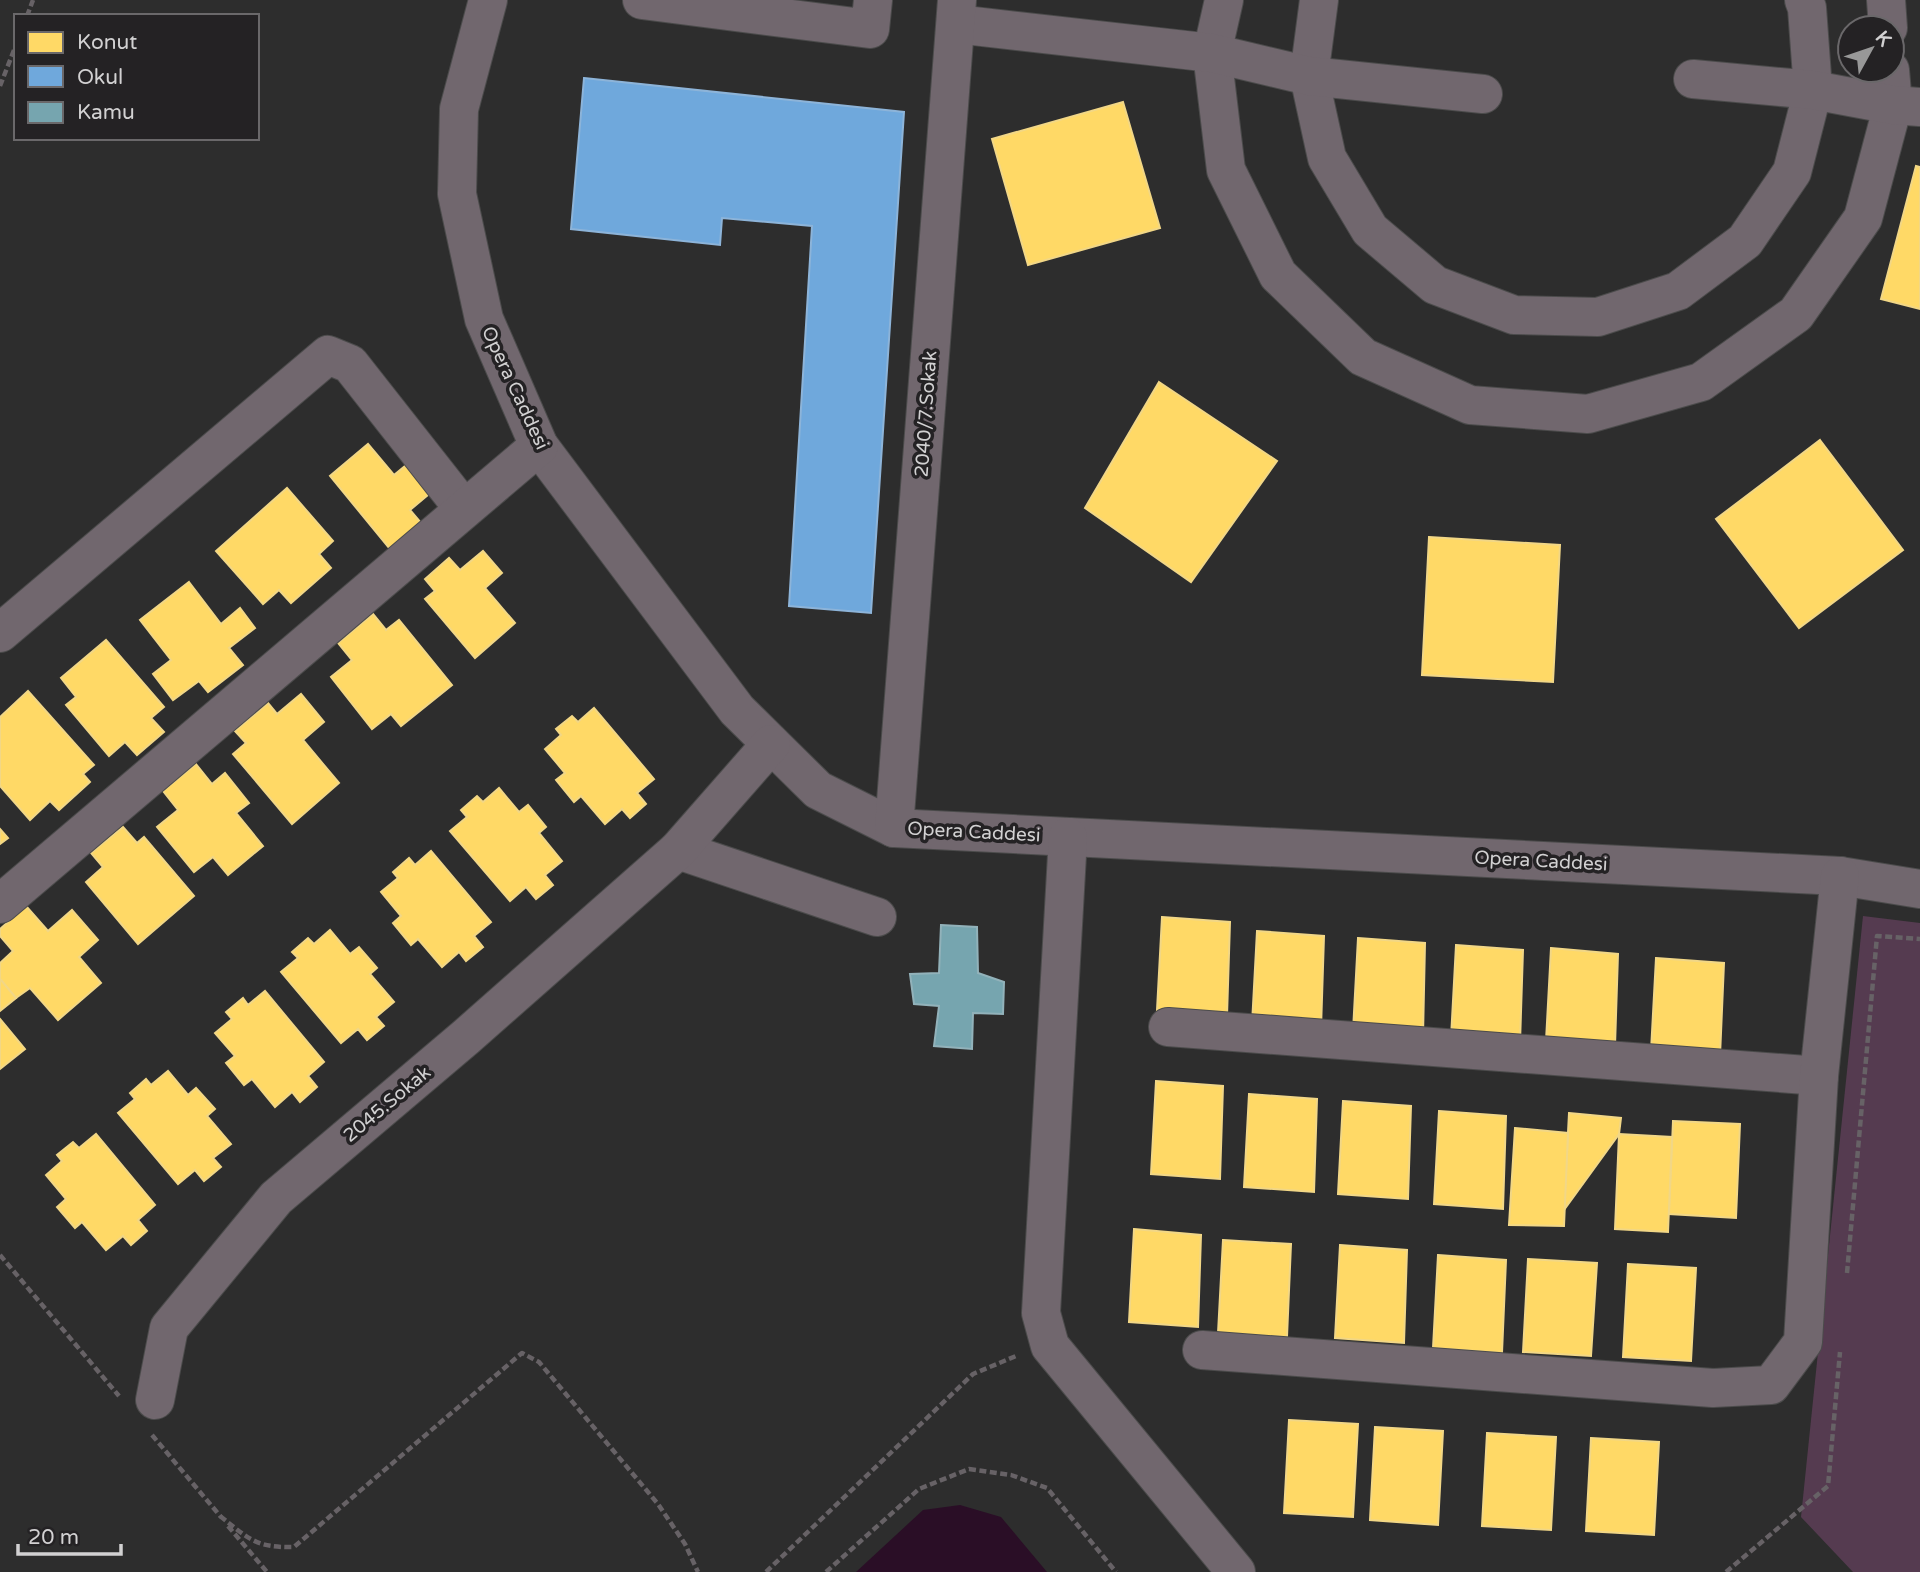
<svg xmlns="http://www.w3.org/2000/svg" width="1920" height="1572" viewBox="0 0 1920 1572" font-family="'Varela Round',sans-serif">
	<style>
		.green { fill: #553b50 }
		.water { fill: #2a0e26 }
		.homes { fill: #ffd966; stroke: #f2d786; stroke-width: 2 }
		.schools { fill: #6fa8dc; stroke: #8db4d9; stroke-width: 2 }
		.public { fill: #76a5af; stroke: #92b2ba; stroke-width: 2 }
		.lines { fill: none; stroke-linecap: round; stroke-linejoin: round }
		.minor-casing { stroke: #4b4b4b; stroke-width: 40 }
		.path { stroke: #676266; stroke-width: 4.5; stroke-dasharray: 7 3.5; stroke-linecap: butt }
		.minor { stroke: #71676e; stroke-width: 38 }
		.labels { text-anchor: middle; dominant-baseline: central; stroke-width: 7; stroke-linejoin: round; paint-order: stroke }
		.street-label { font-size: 19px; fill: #d2d1d2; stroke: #242224 }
	</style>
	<rect width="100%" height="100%" fill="#2d2d2d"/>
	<path class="green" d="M1863,916l57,7v649h-67l-52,-55z"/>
	<path class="water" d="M960,1505l41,12 46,55h-191l67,-62z"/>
	<g class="homes">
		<path d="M1123,102l37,126 -132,37 -36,-126z"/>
		<path d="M1916,166l4,1v142l-39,-10z"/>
		<path d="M1159,382l118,79 -86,121 -106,-74z"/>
		<path d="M1820,440l83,110 -104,78 -83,-109z"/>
		<path d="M368,444l26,31 16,-13 24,28 -24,20 11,13 -31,26 -60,-73z"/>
		<path d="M287,488l46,53 -14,13 12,14 -40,35 -12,-13 -16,14 -47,-53z"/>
		<path d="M1429,537l131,8 -7,137 -131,-7z"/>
		<path d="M483,551l19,22 -17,15 30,35 -40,35 -50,-59 10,-8 -10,-12 24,-21 11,12z"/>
		<path d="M189,582l32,42 19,-16 15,20 -26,20 14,17 -35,27 -9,-11 -26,19 -20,-26 18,-14 -31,-40z"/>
		<path d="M373,614l13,16 13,-10 53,65 -51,41 -10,-12 -19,15 -41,-52 21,-17 -14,-17z"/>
		<path d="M106,640l58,67 -13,11 13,14 -27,23 -12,-13 -16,14 -43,-51 10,-8 -15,-19z"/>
		<path d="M28,691l66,74 -11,9 7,8 -31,28 -9,-9 -20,19 -30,-34v-69z"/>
		<path d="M301,694l23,28 -21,18 36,43 -47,41 -59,-70 13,-11 -11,-12 33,-28 9,11z"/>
		<path d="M594,708l60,71 -17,14 9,11 -16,14 -8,-9 -17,15 -24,-28 -7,6 -18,-22 9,-7 -20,-24 16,-14 -5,-6 16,-13 6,6z"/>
		<path d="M196,764l16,20 13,-11 24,30 -13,10 27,33 -35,29 -15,-18 -19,15 -37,-45 21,-17 -15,-19z"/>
		<path d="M499,788l20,24 9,-7 18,22 -7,6 23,28 -17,14 8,10 -17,14 -10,-12 -16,14 -60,-70 17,-14 -6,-7 16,-14 6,6z"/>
		<path d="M123,827l14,16 7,-6 50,59 -56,48 -52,-62 17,-15 -12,-14z"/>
		<path d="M0,829l8,9 -8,6z"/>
		<path d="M431,851l60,71 -17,14 9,11 -17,14 -7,-9 -17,15 -24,-28 -7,6 -18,-22 8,-7 -20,-24 17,-14 -5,-6 16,-14 6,7z"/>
		<path d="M26,906l22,25 24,-21 26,30 -19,17 22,26 -43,37 -28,-32 -14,10 -16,-19v-16l13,-12 -13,-15v-7z"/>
		<path d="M1162,917l68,5 -3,94 -70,-6z"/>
		<path d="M330,930l20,24 9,-7 18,21 -7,6 24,28 -18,15 8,9 -17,14 -9,-11 -17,14 -60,-71 17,-14 -6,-6 16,-14 6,6z"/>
		<path d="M1257,931l67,5 -3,93 -69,-5z"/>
		<path d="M1358,938l67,5 -2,93 -70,-5z"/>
		<path d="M1456,945l67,5 -3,93 -69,-5z"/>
		<path d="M1551,948l67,6 -3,92 -69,-5z"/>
		<path d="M1656,958l68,5 -4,93 -69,-5z"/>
		<path d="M0,979l16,19 -16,13z"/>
		<path d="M265,991l59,71 -16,14 9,11 -17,15 -8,-10 -17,15 -23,-28 -8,6 -18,-22 9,-7 -20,-23 17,-14 -6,-7 17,-14 5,7z"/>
		<path d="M0,1019l25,30 -25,20z"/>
		<path d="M168,1071l20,24 8,-7 19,21 -8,7 24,28 -18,14 8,9 -17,14 -9,-11 -17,14 -60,-71 17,-14 -5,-6 16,-14 5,6z"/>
		<path d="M1156,1081l67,5 -3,93 -69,-5z"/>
		<path d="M1249,1094l68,5 -3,93 -70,-5z"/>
		<path d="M1343,1101l68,5 -3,93 -70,-5z"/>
		<path d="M1439,1111l67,5 -3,93 -69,-5z"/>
		<path d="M1569,1113l52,5 -2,16 -55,76z"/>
		<path d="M1673,1121l67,3 -4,94 -67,-4z"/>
		<path d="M1515,1128l53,5 -4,93 -55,-1z"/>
		<path d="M96,1134l59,71 -17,15 9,11 -16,14 -8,-9 -17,14 -24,-28 -7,6 -18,-21 9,-8 -20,-24 16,-14 -5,-6 16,-13 6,6z"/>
		<path d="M1619,1134l53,3 -4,95 -53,-3z"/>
		<path d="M1134,1229l67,6 -3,92 -69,-5z"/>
		<path d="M1223,1240l68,4 -4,93 -69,-4z"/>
		<path d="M1340,1245l67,5 -3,93 -69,-5z"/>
		<path d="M1438,1255l68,5 -4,93 -69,-5z"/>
		<path d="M1528,1259l69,4 -6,93 -68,-4z"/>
		<path d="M1628,1264l68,4 -5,93 -68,-4z"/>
		<path d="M1289,1420l69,4 -5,93 -69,-4z"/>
		<path d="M1375,1427l68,4 -5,94 -68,-5z"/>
		<path d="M1487,1433l69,4 -5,93 -69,-4z"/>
		<path d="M1591,1438l68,4 -5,93 -68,-4z"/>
	</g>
	<path class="schools" d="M584,78l320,34 -33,501 -82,-7 23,-380 -90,-8 -2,27 -149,-16z"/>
	<path class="public" d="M941,925l36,2 1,46 26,9 -1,32 -30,-1 -1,36 -38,-3 5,-40 -25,-2 -4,-30 29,-1z"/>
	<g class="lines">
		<defs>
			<g id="minor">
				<path d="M488,0l-29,109 -2,85 27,125 55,127 198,264 81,80 76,38 946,48 80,13"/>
				<path d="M642,0l228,29 3,-29"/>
				<path d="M1224,0l-12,53 14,117 52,105 85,82 107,48 118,9 113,-32 95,-68 67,-96 30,-113 -3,-35"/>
				<path d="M1319,0l-10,76 18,82 43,72 65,55 79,30 84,2 80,-26 67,-50 47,-69 21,-82 -6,-82 -3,-8"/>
				<path d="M1886,0l2,28"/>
				<path d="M956,24l256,29 97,23 174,18"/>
				<path d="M1693,79l120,11 80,15 27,2"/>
				<path d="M0,633l328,-278 22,9 114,145"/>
				<path d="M894,828l63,-828"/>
				<path d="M1068,837l-27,476 9,33 186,226"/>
				<path d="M678,850l199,67"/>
				<path d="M0,904l539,-458"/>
				<path d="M1168,1027l651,49"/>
				<path d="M1202,1350l511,38 58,-3 32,-43 16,-266 21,-200"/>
				<path d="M155,1400l14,-72 107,-130 190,-161 212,-187 93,-106"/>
			</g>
		</defs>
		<use href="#minor" class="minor-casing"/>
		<g class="path">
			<path d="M27,16l6,-16"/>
			<path d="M0,86l16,-41"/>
			<path d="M0,1255l119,141"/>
			<path d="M1847,1273l30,-337 43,3"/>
			<path d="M152,1435l69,82"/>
			<path d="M220,1516c29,23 36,32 74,31l228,-194 17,9 119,142 27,40 13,28"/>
			<path d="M228,1526l39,46"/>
			<path d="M766,1572l207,-198 43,-18"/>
			<path d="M826,1572l93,-83 50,-20 42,6 36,13 69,84"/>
			<path d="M1726,1572l102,-86 12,-134"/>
		</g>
		<use href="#minor" class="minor"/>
	</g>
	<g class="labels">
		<g class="street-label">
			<text transform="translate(515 388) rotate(65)">Opera Caddesi</text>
			<text transform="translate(926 414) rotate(-86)">2040/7.Sokak</text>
			<text transform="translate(974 832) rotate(3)">Opera Caddesi</text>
			<text transform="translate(1541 861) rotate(3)">Opera Caddesi</text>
			<text transform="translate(387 1104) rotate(-40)">2045.Sokak</text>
		</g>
	</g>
	<rect x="14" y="14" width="245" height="126" fill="#242224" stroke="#6a686a" stroke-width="2"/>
	<rect x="28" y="32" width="35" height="21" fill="#ffd966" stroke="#6a686a" stroke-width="2"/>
	<text x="77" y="49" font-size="21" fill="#d2d1d2">Konut</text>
	<rect x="28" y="66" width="35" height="21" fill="#6fa8dc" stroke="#6a686a" stroke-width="2"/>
	<text x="77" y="84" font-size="21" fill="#d2d1d2">Okul</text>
	<rect x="28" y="102" width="35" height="21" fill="#76a5af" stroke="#6a686a" stroke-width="2"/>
	<text x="77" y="119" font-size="21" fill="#d2d1d2">Kamu</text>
	<g transform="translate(1871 49) rotate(50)"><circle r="33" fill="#242224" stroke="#6a686a" stroke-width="2"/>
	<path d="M0-5L12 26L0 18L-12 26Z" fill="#989898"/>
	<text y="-10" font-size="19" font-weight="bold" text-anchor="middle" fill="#d2d1d2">K</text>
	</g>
	<path d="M18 1544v10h103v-10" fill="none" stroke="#d2d1d2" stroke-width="3.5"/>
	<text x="28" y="1544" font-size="21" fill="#d2d1d2" stroke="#242224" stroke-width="5" paint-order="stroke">20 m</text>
</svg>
